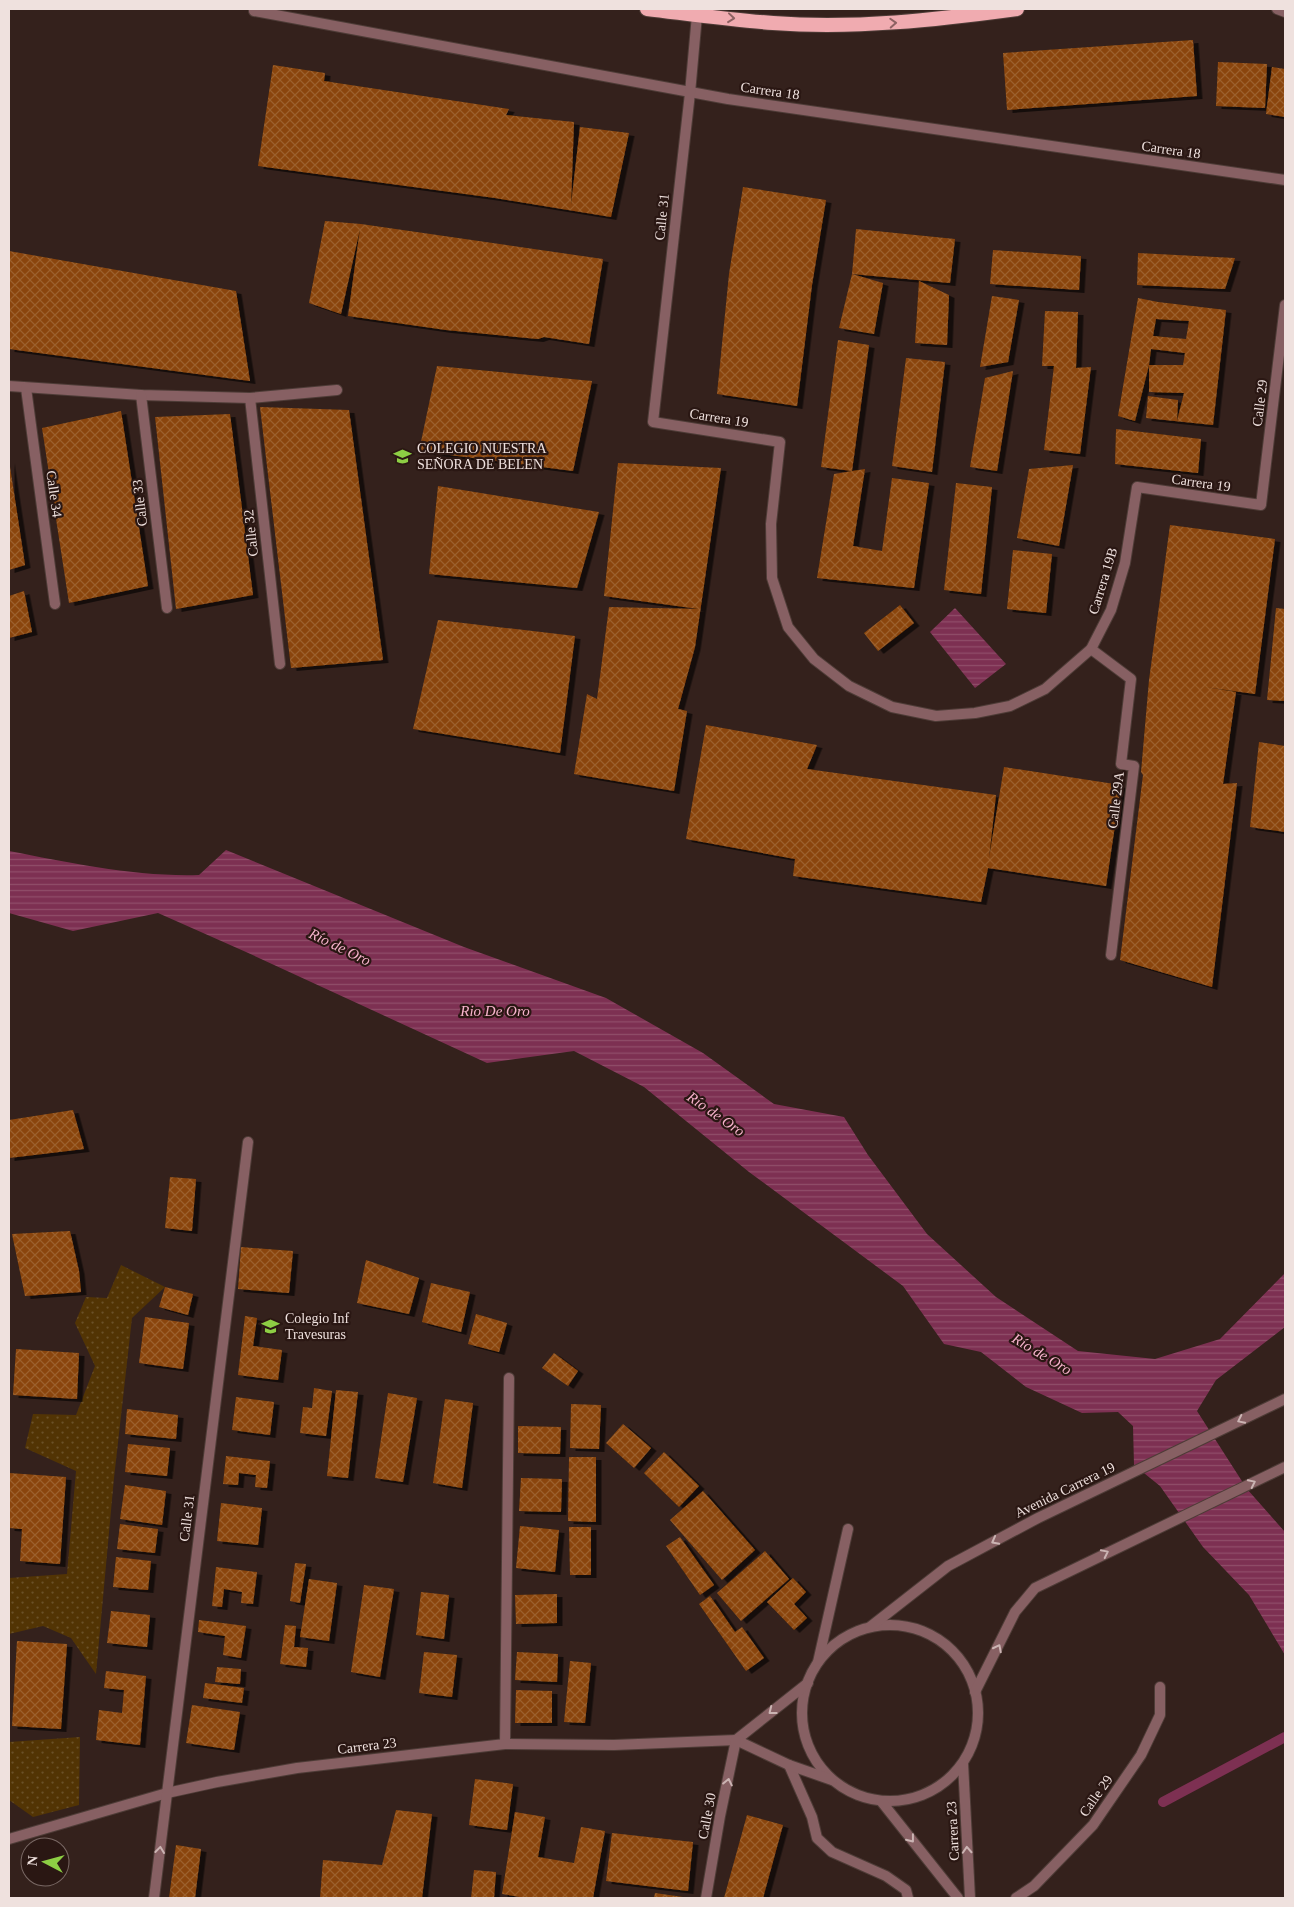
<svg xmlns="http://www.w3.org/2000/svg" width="1294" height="1907" viewBox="0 0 1294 1907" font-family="Georgia,serif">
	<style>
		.grass { fill: url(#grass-dots) }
		.water { fill: url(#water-rules) }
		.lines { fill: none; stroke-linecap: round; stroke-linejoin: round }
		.stream { stroke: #7d3052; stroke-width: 10 }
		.building { fill: url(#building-cross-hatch); fill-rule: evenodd; filter: url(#shadow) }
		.service-casing { stroke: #4e3c37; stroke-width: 12 }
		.minor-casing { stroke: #4e3c37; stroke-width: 12 }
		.trunk-casing { stroke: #4e3c37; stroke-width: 16 }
		.service { stroke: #876063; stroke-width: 10 }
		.minor { stroke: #876063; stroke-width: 10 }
		.trunk { stroke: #f0abb0; stroke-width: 14 }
		.oneway { stroke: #8d6162 }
		.oneway2 { stroke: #cbb4b3 }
		.labels { text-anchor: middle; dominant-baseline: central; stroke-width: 4.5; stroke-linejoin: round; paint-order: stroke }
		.street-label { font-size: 14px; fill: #efe1de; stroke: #2a1713 }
		.poi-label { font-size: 14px; fill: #efe1de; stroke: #2a1713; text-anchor: start }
		.water-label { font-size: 15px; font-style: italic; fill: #f7b3cc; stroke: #2a1713 }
	</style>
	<defs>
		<pattern id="grass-dots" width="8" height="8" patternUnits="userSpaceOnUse" patternTransform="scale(1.25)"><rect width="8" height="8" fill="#523404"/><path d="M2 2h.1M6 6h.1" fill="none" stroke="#6b5128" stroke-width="1.8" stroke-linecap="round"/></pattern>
		<pattern id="water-rules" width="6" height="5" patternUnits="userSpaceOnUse" patternTransform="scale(1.25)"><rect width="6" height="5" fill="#7d3052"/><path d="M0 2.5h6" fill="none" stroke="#904e6a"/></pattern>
		<pattern id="building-cross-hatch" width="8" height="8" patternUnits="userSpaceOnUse" patternTransform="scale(1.25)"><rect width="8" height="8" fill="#8a450a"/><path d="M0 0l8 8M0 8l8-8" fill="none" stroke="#9b602d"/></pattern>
		<filter id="shadow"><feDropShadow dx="5.5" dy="3" stdDeviation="0" flood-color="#0009"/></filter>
	</defs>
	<rect width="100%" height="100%" fill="#34211c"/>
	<g class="grass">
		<path d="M121,1265l44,22 -33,31 -18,160 -18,196 -25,-36 -28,-12 -34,8v-56l58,-4 9,-103 -51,-23 8,-34 43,1 19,-49 -20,-43 11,-26 21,1z"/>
		<path d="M80,1737l-1,68 -46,12 -24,-17v-58z"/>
	</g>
	<g class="water">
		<path d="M955,608l51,56 -31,24 -45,-56z"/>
		<path d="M226,850l238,97 142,51 97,55 71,51 70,13 24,38 59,79 69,63 82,54 77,8 65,-20 65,-66v54l-69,53 -19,31 50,78 38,43v123l-36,-60 -46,-48 -43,-61 -26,-21 -1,-39 -15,-14 -36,1 -56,-26 -45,-35 -37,-8 -41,-58 -154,-114 -105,-85 -70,-36 -87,12 -241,-111 -88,-39 -85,18 -64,-18v-62c62,12 127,26 190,24z"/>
	</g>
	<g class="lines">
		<path class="stream" d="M1163,1802l122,-65"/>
	</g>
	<g class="building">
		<path d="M1193,40l4,56 -190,14 -4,-57z"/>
		<path d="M1218,62l49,2 -2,44 -49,-2z"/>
		<path d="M273,65l52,8 -1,8 185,28 -3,6 68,7 -3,83 9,-78 49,6 -18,84 -116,-19 -237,-32z"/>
		<path d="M1272,67l13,2v48l-19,-3z"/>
		<path d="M743,187l83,13 -14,85 -15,121 -80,-12 12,-120z"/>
		<path d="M325,221l36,3 242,35 -14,85 -45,-7 -6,2 -92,-9 -98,-14 12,-87 -19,85 -32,-11z"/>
		<path d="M856,229l99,10 -5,44 -98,-9 31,9 -9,51 -35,-6 13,-54z"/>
		<path d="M993,250l88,6 -2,34 -89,-6z"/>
		<path d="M9,251l227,40 14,90 -241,-32z"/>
		<path d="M1138,253l97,5 -10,31 -88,-4z"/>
		<path d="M919,281l30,14 -2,50 -32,-2z"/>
		<path d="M992,296l27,4 -11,62 -28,5z"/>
		<path d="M1138,298l20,4 68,8 -13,115 -67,-7 2,-22 30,4 -1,21 7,-28 -35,-1v-27h34l2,-12 -34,-4 -2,16 -14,56 -17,-5zM1156,319l33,2 -3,18 -33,-3z"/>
		<path d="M1045,311l33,1 -2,56 15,-1 -11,87 -36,-4 10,-84h-12z"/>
		<path d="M838,340l31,5 -17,126 -31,-4z"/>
		<path d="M906,358l39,4 -13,110 -40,-6z"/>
		<path d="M437,366l155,15 -19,90 -154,-20z"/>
		<path d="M1013,371l-16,100 -27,-4 15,-89z"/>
		<path d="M260,407l89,3 34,250 -92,8z"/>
		<path d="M121,411l27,175 -79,17 -27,-175z"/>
		<path d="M230,414l23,181 -77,14 -21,-192z"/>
		<path d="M1116,429l85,10 -3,34 -83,-9z"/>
		<path d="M9,460l16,105 -16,5z"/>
		<path d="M618,463l103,5 -26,179 -17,62 9,2 -13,80 -100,-17 13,-80 10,5 12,-92 90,2 -95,-13z"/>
		<path d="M1073,465l-14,81 -42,-8 12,-69z"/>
		<path d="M865,469l-12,77 29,5 10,-73 37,5 -15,105 -97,-10 17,-104z"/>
		<path d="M956,483l36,4 -11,107 -37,-4z"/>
		<path d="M438,486l161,26 -22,76 -148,-14z"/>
		<path d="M1170,525l105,14 -20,155 -50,-7 31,5 -13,92 14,-1 -25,204 -92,-27 23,-185 -2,-3 8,-92z"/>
		<path d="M1013,550l39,4 -6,59 -39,-4z"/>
		<path d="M24,591l8,41 -23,6v-42z"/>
		<path d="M900,605l14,18 -36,28 -14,-18z"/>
		<path d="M1276,608l9,1v92l-18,-1z"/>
		<path d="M438,620l137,16 -15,117 -147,-24z"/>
		<path d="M706,725l111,20 -10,24 189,26 -7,63 15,-91 117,18 -15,101 -118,-18 -7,34 -188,-26 2,-17 -109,-20z"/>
		<path d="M1259,742l26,4v86l-35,-5z"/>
		<path d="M73,1110l11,39 -75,9v-38z"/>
		<path d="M170,1177l26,2 -4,52 -27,-3z"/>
		<path d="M70,1231l9,40 2,21 -56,4 -13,-62z"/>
		<path d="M241,1247l52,4 -4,42 -51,-4z"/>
		<path d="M366,1260l53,18 -10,36 -52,-11z"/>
		<path d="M431,1283l39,9 -9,40 -39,-10z"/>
		<path d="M165,1287l28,7 -5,21 -29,-8z"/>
		<path d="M476,1314l31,9 -8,29 -31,-8z"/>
		<path d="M245,1316l12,2 -4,28 29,4 -4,30 -40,-5z"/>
		<path d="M145,1317l44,6 -6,46 -44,-6z"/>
		<path d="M16,1349l63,4 -2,46 -64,-4z"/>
		<path d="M554,1353l24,18 -10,15 -26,-18z"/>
		<path d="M314,1388l18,3 -6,45 -26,-3 3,-26 9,1z"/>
		<path d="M336,1390l22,2 -10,86 -21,-2z"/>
		<path d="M388,1393l29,5 -14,84 -28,-4z"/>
		<path d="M236,1397l38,5 -4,33 -38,-5z"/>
		<path d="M445,1399l28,4 -11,85 -29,-5z"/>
		<path d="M571,1404l30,1 -2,44 -29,-1z"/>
		<path d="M127,1409l51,6 -2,24 -51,-5z"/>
		<path d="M623,1424l28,24 -17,20 -28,-25z"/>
		<path d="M518,1426l43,1 -1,27 -42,-1z"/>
		<path d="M128,1444l42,4 -3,28 -42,-4z"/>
		<path d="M664,1452l35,34 -20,21 -35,-34z"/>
		<path d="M226,1456l44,5 -3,27 -12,-1 1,-12 -17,-2 -1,12 -15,-1z"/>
		<path d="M569,1457h27v65l-28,-1z"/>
		<path d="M9,1473l57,4 -6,87 -40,-3 2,-32 -13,-1z"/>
		<path d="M521,1478l41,1 -1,33 -42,-1z"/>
		<path d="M125,1485l41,6 -4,34 -42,-6z"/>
		<path d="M703,1491l52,59 -33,30 -52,-60z"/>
		<path d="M221,1503l41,5 -4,37 -41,-4z"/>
		<path d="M120,1524l38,5 -3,24 -38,-4z"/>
		<path d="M520,1526l39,4 -4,42 -39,-4z"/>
		<path d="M569,1527h22v48h-21z"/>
		<path d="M680,1537l34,48 -14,10 -34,-49z"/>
		<path d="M765,1551l24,28 -48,42 -24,-28z"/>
		<path d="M116,1557l35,4 -3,29 -35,-3z"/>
		<path d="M295,1563l11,1 -6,39 -10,-2z"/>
		<path d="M216,1567l41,5 -4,32 -12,-1 1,-11 -18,-3 -2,18 -10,-1z"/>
		<path d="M793,1578l13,14 -12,12 13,14 -13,12 -27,-28z"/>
		<path d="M309,1579l28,4 -8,58 -29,-4z"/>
		<path d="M364,1585l30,4 -14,88 -29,-5z"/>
		<path d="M421,1592l28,3 -5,44 -28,-4z"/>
		<path d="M557,1594v29l-41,1 -1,-29z"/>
		<path d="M710,1596l25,36 7,-5 22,31 -18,13 -47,-67z"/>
		<path d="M111,1611l39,4 -3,32 -40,-4z"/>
		<path d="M199,1620l47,6 -5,32 -18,-3 2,-19 -27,-4z"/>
		<path d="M285,1625l11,1 -2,21 14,1 -2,19 -26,-3z"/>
		<path d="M17,1641l50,3 -6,85 -49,-3z"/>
		<path d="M424,1652l33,3 -5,42 -33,-4z"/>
		<path d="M517,1652l41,2 -1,28 -42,-2z"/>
		<path d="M570,1661l21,2 -6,60 -21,-1z"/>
		<path d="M217,1667l24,2 -1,15 -25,-2z"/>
		<path d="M106,1671l40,5 -6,69 -44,-5 3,-30 23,3 2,-23 -20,-2z"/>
		<path d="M205,1683l39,5 -2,15 -39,-5z"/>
		<path d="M516,1690l36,1v32h-37z"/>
		<path d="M192,1705l48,7 -6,38 -48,-7z"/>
		<path d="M475,1779l38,5 -6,46 -38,-5z"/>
		<path d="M396,1810l36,4 -10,84h-102l3,-38 59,5z"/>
		<path d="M515,1812l30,5 -7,40 36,6 7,-36 24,4 -12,67h-67l-24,-4z"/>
		<path d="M747,1815l36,10 -20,73h-39z"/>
		<path d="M612,1833l81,9 -5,49 -82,-10z"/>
		<path d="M176,1845l25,4 -6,49h-26z"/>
		<path d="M474,1870l22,2 -2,26h-23z"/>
		<path d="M655,1893l28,4v1h-29z"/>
	</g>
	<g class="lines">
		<defs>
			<g id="service">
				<path d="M1277,9l8,3"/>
				<path d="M505,1744l4,-366"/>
			</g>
			<g id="minor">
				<path d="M254,11l474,88 557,81"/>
				<path d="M697,15l-7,78 -37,329 127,20 -9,82 1,54 16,49 26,32 35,27 43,21 44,9 39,-3 35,-7 35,-17 46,-40 20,-39 14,-47 12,-76 124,18 24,-200"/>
				<path d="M9,386l132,9 109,3 87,-8"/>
				<path d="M26,388l29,216"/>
				<path d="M141,395l26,213"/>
				<path d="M250,398l30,266"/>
				<path d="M1091,649l40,30 -10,85 13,2 -23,189"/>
				<circle cx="890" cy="1713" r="88"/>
				<path d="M870,1627l78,-61 90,-48 247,-119"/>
				<path d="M818,1662l30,-133"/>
				<path d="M975,1692l40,-80 20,-24 250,-121"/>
				<path d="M736,1740l72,-57"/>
				<path d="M963,1763l7,135"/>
				<path d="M789,1765l23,52 5,21 15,14 54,24 20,14 2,8"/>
				<path d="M881,1801l77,97"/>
				<path d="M9,1839l158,-46 50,-11 80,-14 208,-24 109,1 122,-5 53,25 43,15"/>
				<path d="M154,1898l94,-756"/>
				<path d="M706,1898l14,-82 16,-76"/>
				<path d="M1016,1898l18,-12 59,-61 48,-70 19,-40v-28"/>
			</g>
			<path id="trunk" d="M647,9c42,5 84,11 126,14 82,6 163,-3 244,-14"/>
		</defs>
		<use href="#service" class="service-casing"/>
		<use href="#minor" class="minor-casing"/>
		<use href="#trunk" class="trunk-casing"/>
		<use href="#service" class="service"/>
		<use href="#minor" class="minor"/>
		<use href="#trunk" class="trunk"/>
	</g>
	<defs><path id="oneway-chevron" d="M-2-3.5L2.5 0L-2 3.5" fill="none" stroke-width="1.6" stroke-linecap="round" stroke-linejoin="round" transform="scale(1.25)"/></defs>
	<g class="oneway">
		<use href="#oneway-chevron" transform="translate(731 18) rotate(6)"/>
		<use href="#oneway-chevron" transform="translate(893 23) rotate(-3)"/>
	</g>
	<g class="oneway2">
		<use href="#oneway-chevron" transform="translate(1241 1420) rotate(154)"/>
		<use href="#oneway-chevron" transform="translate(1252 1483) rotate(-26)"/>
		<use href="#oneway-chevron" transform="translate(995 1541) rotate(152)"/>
		<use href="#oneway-chevron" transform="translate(1105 1553) rotate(-26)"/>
		<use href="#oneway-chevron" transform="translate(998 1648) rotate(-63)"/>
		<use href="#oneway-chevron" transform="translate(772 1711) rotate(142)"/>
		<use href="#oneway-chevron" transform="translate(728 1782) rotate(-78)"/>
		<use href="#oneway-chevron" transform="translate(911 1839) rotate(52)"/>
		<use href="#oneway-chevron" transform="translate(160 1850) rotate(-83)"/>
		<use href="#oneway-chevron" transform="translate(967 1850) rotate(-93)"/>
	</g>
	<defs>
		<symbol id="school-bare" viewBox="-9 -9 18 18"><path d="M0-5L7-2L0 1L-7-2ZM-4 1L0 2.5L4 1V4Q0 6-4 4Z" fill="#8dce44" stroke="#2a1713" stroke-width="2.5" paint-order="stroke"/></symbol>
	</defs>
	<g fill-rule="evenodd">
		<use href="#school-bare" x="390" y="444" width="25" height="25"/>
		<use href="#school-bare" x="258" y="1314" width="25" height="25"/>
	</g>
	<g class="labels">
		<g class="street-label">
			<text transform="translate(770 91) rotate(8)">Carrera 18</text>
			<text transform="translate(1171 150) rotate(8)">Carrera 18</text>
			<text transform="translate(662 217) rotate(-84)">Calle 31</text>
			<text transform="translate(1260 403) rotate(-83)">Calle 29</text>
			<text transform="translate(719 418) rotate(9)">Carrera 19</text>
			<text transform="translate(1201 483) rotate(8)">Carrera 19</text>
			<text transform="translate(54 494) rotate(82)">Calle 34</text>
			<text transform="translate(140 503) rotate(-97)">Calle 33</text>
			<text transform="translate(251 533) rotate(-96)">Calle 32</text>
			<text transform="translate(1103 581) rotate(-73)">Carrera 19B</text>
			<text transform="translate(1116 800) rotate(-83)">Calle 29A</text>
			<text transform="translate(1065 1490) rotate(-26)">Avenida Carrera 19</text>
			<text transform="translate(187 1518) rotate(-83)">Calle 31</text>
			<text transform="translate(367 1746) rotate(-7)">Carrera 23</text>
			<text transform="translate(1096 1796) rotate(-55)">Calle 29</text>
			<text transform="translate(707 1816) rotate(-79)">Calle 30</text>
			<text transform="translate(953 1831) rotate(-93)">Carrera 23</text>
		</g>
		<g class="poi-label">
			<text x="417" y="448">COLEGIO NUESTRA<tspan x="417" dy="16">SEÑORA DE BELEN</tspan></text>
			<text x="285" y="1318">Colegio Inf<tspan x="285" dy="16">Travesuras</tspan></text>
		</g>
		<g class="water-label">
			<text transform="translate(340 947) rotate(26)">Río de Oro</text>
			<text x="495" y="1011">Rio De Oro</text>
			<text transform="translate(716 1114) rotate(35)">Río de Oro</text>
			<text transform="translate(1042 1354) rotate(31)">Río de Oro</text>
		</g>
	</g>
	<rect width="1294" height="1907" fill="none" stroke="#efe1de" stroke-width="20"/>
	<g transform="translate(45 1862) rotate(276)"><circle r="24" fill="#2a1713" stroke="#796864"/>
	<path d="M0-4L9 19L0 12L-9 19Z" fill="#8dce44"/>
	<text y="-8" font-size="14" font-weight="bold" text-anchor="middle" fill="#efe1de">N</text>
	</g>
</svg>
